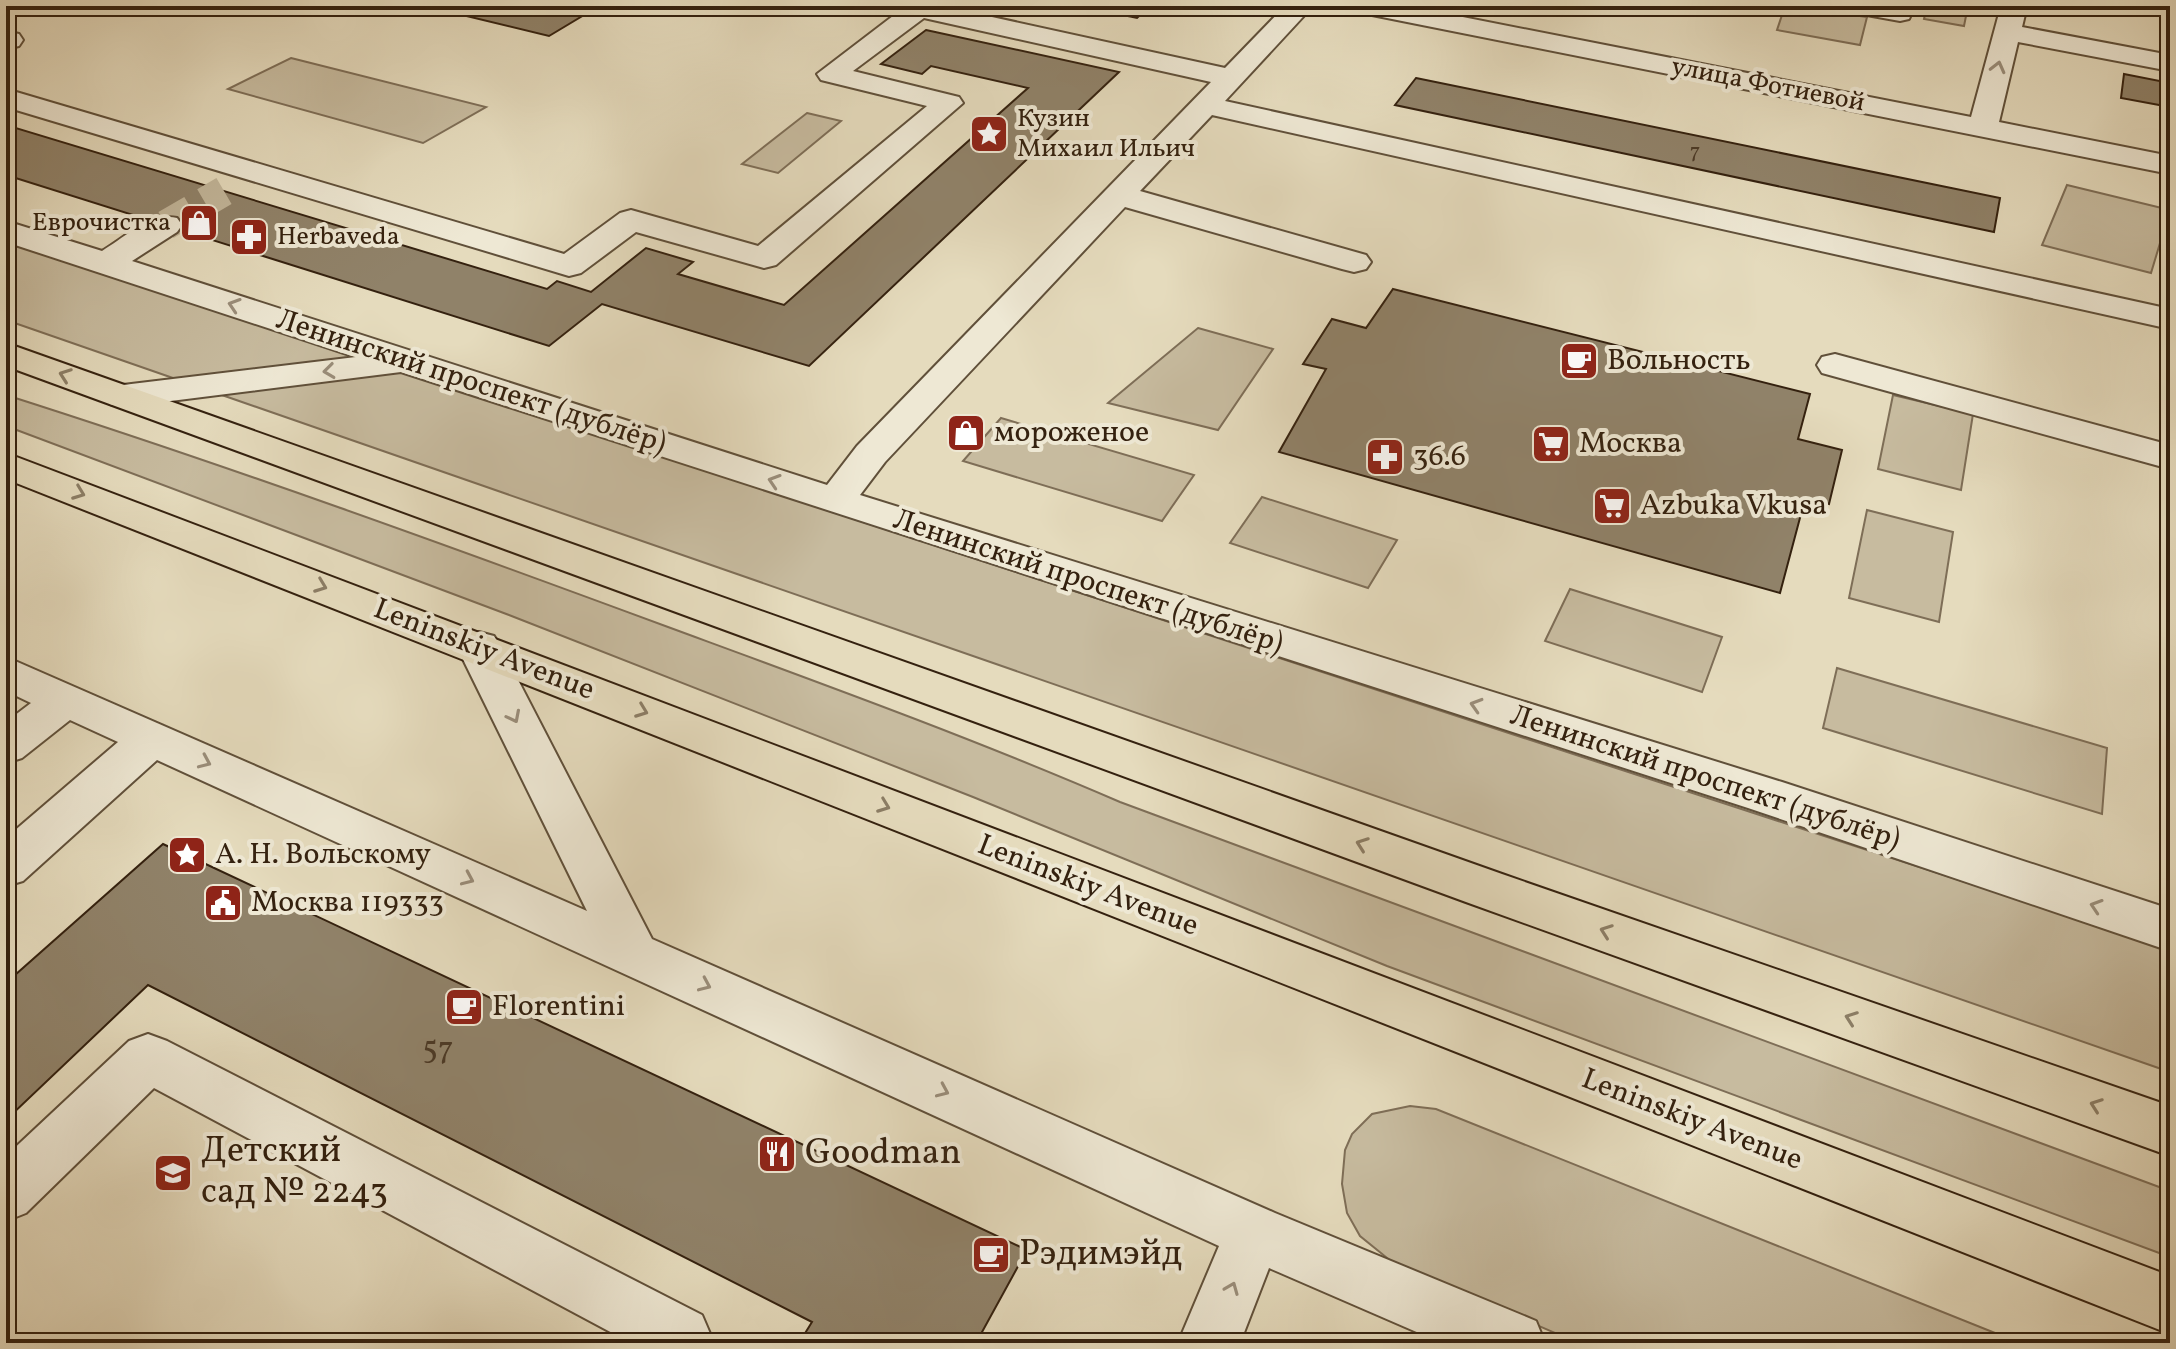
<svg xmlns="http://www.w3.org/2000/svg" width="2176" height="1349" viewBox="0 0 2176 1349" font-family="Vollkorn,serif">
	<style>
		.green { fill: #c7bb9f; stroke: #7e6e57; stroke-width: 2 }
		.building { fill: #908269; stroke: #34210f; stroke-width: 2 }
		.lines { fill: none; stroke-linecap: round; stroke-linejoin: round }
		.minor-tunnel { stroke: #c2b69a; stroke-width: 30; stroke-dasharray: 30 15; stroke-linecap: butt }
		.minor-casing { stroke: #60503a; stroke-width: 4 }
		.major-casing { stroke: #34210f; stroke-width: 4 }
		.minor { fill: #eee8d4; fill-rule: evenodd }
		.major { fill: #e5dbbd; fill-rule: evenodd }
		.oneway { stroke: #9a8e7b }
		.oneway2 { stroke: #8c7e66 }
		.labels { text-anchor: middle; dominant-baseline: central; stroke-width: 8; stroke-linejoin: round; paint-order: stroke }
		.far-number-label { font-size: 22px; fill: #4b3926 }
		.far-street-label { font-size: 26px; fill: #34210f; stroke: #eee8d4 }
		.far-poi-label { font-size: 26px; fill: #34210f; stroke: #eee8d4; text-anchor: start }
		.poi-label { font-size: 30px; fill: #34210f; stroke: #eee8d4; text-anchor: start }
		.street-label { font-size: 30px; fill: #34210f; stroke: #eee8d4 }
		.near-number-label { font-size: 32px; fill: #4b3926 }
		.near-poi-label { font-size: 36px; fill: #34210f; stroke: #eee8d4; text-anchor: start }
	</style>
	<rect width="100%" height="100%" fill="#e5dbbd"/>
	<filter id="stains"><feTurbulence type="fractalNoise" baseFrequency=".0025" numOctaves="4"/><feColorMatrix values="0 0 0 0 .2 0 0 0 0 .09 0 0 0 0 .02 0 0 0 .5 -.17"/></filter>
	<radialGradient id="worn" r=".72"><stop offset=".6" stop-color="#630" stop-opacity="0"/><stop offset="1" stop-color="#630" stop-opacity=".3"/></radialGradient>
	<g class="green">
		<path d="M1785,6l82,11 -7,28 -83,-15z"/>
		<path d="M1927,6h41l-4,20 -40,-7z"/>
		<path d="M291,58l195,49 -63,36 -195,-54z"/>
		<path d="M807,113l34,8 -63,52 -36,-9z"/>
		<path d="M2067,185l103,25 -19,63 -109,-28z"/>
		<path d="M6,242l2164,707v123l-2164,-752z"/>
		<path d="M1198,328l75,21 -55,81 -110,-27z"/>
		<path d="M6,395c223,71 443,151 662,232 152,56 304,111 452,175l1050,389v66l-783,-291 -414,-169 -464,-182 -503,-189z"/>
		<path d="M1893,395l80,19 -12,76 -83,-21z"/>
		<path d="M1001,418l193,57 -32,46 -199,-60z"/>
		<path d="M1262,497l135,43 -29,48 -138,-45z"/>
		<path d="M1867,510l86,22 -14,90 -90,-24z"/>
		<path d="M1570,589l152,48 -20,55 -157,-51z"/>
		<path d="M1837,668l270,80 -5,66 -279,-86z"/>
		<path d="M1410,1106l26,3 584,234h-442l-186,-81 -32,-26 -13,-23 -5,-29 3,-34 7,-16 20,-20z"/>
	</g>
	<g class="building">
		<path d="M425,6h81l33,8 13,-8h47l-50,30z"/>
		<path d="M1080,6h70l-13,12z"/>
		<path d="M926,30l193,42 -310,294 -207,-62 -53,42 -543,-171v-50l541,164 10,-8 34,11 55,-44 47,14 -15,12 106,31 244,-217 -97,-22 -9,8 -41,-10z"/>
		<path d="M2124,74l46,9v24l-49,-9z"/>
		<path d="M1416,78l584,120 -6,34 -599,-127z"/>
		<path d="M1393,289l417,105 -12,45 44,11 -13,54 -24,-5 -25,94 -501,-141 47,-83 -23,-5 29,-45 34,9z"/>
		<path d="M964,426l13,4 -9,11 -14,-5z"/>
		<path d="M163,844l864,406 -51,93h-177l13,-21 -664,-337 -142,135v-137z"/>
	</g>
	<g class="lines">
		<path class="minor-tunnel" d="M166,225l58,-34"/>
		<defs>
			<g id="minor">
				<path d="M906,6h36l283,62 60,-62h28l-88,95 945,208v20l-958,-214 -72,76 226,64 5,7 -5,7 -12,3 -12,-3 -217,-62 -240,255 -25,33 922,287 388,127v42l-422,-143 -1347,-436 -278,35 -13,-3 -5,-8 5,-8 13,-3 233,-28 -350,-115v-21l96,30c22,-13 49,-39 75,-33l5,7 -5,7 -45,29 695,224 30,-39 354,-364 -287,-64 -71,53 106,26 4,6 -187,162 -12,3 -128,-36 -55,41 -12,3 -563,-169v-18l558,165 56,-41 11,-3 127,36 169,-140 -106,-26 -4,-6z"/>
				<path d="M1354,6h53l564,111 30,-111h26l-5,21 148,28v16l-152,-29 -19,80 171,34v18l-803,-160 -9,-2z"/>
				<path d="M1846,6h69l-6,13 -9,2 -50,-9z"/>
				<path d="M6,31l13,3 4,6 -4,6 -13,3z"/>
				<path d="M1835,354l335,91v24l-348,-96 -5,-8 5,-8z"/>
				<path d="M479,632l15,4 7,11 151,292 623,274 261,108 9,22h-103l-173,-75 -29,75h-62l41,-97 -1062,-486 -134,121 -17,5v-48l112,-96 -48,-22 -48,38 -16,5v-41l25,-19 -25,-12v-34l581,254 -130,-264 7,-11z"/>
				<path d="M148,1034l19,7 535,274 9,21 -3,7h-77l-477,-255 -128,125 -20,8v-65l123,-115z"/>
			</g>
			<g id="major">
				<path d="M6,343l1496,531 668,232v50l-704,-254 -1460,-536z"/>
				<path d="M6,453l2164,823v58l-2164,-855z"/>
			</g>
		</defs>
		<use href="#minor" class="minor-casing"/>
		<use href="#major" class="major-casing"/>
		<use href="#minor" class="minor"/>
		<use href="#major" class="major"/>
	</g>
	<defs><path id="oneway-chevron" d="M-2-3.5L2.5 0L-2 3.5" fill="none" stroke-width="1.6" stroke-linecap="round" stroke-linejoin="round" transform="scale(2)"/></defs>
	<g class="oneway">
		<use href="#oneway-chevron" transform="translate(1998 67) rotate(-76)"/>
		<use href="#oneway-chevron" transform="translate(234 305) rotate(-162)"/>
		<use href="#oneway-chevron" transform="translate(329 371) rotate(173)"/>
		<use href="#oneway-chevron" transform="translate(774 481) rotate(-162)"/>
		<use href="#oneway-chevron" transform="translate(1476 705) rotate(-163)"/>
		<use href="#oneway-chevron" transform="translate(514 717) rotate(63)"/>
		<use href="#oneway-chevron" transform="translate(205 762) rotate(24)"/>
		<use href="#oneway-chevron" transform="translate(468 879) rotate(24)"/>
		<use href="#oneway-chevron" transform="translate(2096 906) rotate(-162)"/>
		<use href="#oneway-chevron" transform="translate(705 985) rotate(24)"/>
		<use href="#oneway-chevron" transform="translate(943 1091) rotate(24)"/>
		<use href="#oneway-chevron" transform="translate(1232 1288) rotate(-68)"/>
	</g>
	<g class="oneway2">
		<use href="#oneway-chevron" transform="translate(65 375) rotate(-160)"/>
		<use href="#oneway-chevron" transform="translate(79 493) rotate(21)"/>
		<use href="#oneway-chevron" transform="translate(321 586) rotate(21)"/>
		<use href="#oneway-chevron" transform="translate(642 711) rotate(21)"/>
		<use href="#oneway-chevron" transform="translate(884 806) rotate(21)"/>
		<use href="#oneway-chevron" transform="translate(1362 844) rotate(-160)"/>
		<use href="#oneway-chevron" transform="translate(1606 931) rotate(-160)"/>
		<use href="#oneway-chevron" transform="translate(1851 1018) rotate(-160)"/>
		<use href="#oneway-chevron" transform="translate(2096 1105) rotate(-160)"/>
	</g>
	<defs>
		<symbol id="sight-square" viewBox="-11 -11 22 22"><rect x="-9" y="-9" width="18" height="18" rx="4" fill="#8f2418" stroke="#eee8d4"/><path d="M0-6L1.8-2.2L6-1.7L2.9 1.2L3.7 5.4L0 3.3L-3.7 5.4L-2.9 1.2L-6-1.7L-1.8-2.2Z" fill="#fff"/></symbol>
		<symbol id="shop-square" viewBox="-11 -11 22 22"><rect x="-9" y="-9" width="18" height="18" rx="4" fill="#8f2418" stroke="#eee8d4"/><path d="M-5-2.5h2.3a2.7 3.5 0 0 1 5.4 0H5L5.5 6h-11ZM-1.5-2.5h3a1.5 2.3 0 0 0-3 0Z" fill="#fff"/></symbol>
		<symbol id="pharmacy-square" viewBox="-11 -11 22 22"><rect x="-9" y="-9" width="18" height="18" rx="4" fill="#8f2418" stroke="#eee8d4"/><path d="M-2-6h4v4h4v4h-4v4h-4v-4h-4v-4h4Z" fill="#fff"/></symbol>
		<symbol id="cafe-square" viewBox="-11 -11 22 22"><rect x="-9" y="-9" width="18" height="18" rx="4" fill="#8f2418" stroke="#eee8d4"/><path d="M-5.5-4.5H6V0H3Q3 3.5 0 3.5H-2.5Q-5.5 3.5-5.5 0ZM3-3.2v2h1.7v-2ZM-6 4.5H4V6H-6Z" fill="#fff"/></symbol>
		<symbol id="supermarket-square" viewBox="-11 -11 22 22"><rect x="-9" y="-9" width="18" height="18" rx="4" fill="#8f2418" stroke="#eee8d4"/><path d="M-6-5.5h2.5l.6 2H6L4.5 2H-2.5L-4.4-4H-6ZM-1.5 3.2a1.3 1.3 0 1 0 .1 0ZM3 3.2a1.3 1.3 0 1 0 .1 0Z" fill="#fff"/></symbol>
		<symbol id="civic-square" viewBox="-11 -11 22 22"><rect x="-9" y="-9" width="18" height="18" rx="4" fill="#8f2418" stroke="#eee8d4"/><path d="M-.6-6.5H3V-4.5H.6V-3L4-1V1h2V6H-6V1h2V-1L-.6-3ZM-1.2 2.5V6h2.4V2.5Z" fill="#fff"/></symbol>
		<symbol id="restaurant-square" viewBox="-11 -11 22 22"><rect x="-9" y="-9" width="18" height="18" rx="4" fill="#8f2418" stroke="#eee8d4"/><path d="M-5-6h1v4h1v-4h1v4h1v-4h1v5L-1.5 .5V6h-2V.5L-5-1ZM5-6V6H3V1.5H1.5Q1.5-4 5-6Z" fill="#fff"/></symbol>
		<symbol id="school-square" viewBox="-11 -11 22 22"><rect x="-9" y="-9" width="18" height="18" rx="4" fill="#8f2418" stroke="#eee8d4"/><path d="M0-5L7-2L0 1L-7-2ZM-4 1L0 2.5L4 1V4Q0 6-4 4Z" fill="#fff"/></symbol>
	</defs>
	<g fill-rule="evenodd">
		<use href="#sight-square" x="967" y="112" width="44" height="44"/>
		<use href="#shop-square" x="177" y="201" width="44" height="44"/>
		<use href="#pharmacy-square" x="227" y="215" width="44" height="44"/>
		<use href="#cafe-square" x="1557" y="339" width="44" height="44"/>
		<use href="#shop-square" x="944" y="411" width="44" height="44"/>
		<use href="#supermarket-square" x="1529" y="422" width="44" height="44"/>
		<use href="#pharmacy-square" x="1363" y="435" width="44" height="44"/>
		<use href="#supermarket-square" x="1590" y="484" width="44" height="44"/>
		<use href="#sight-square" x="165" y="833" width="44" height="44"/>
		<use href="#civic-square" x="201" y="881" width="44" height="44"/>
		<use href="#cafe-square" x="442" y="985" width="44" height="44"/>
		<use href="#restaurant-square" x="755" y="1132" width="44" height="44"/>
		<use href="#school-square" x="151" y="1151" width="44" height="44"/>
		<use href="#cafe-square" x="969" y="1233" width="44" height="44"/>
	</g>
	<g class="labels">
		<g class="far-number-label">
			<text x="1695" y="152">7</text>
		</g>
		<g class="far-street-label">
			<text transform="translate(1768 85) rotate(11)">улица Фотиевой</text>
		</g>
		<g class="far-poi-label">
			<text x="1017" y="119">Кузин<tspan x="1017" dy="30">Михаил Ильич</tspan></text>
			<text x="171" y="223" text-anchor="end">Еврочистка</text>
			<text x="277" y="237">Herbaveda</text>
		</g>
		<g class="poi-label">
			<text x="1607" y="361">Вольность</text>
			<text x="994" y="433">мороженое</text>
			<text x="1579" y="444">Москва</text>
			<text x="1413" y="457">36.6</text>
			<text x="1640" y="506">Azbuka Vkusa</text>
			<text x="215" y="855">А. Н. Вольскому</text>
			<text x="251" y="903">Москва 119333</text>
			<text x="492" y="1007">Florentini</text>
		</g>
		<g class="street-label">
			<text transform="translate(471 382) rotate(18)">Ленинский проспект (дублёр)</text>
			<text transform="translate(1088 582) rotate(18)">Ленинский проспект (дублёр)</text>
			<text transform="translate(484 650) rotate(21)">Leninskiy Avenue</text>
			<text transform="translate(1705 778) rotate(18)">Ленинский проспект (дублёр)</text>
			<text transform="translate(1088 886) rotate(21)">Leninskiy Avenue</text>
			<text transform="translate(1692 1120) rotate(21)">Leninskiy Avenue</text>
		</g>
		<g class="near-number-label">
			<text x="438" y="1050">57</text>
		</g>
		<g class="near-poi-label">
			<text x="201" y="1152">Детский<tspan x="201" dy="41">сад № 2243</tspan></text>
			<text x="805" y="1154">Goodman</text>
			<text x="1019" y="1255">Рэдимэйд</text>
		</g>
	</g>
	<rect width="2176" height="1349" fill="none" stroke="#e5dbbd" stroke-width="32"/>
	<rect x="8" y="8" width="2160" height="1333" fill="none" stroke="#34210f" stroke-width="4"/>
	<rect x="16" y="16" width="2144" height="1317" fill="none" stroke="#34210f" stroke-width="2"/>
	<rect width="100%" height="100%" filter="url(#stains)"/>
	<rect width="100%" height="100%" fill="url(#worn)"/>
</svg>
